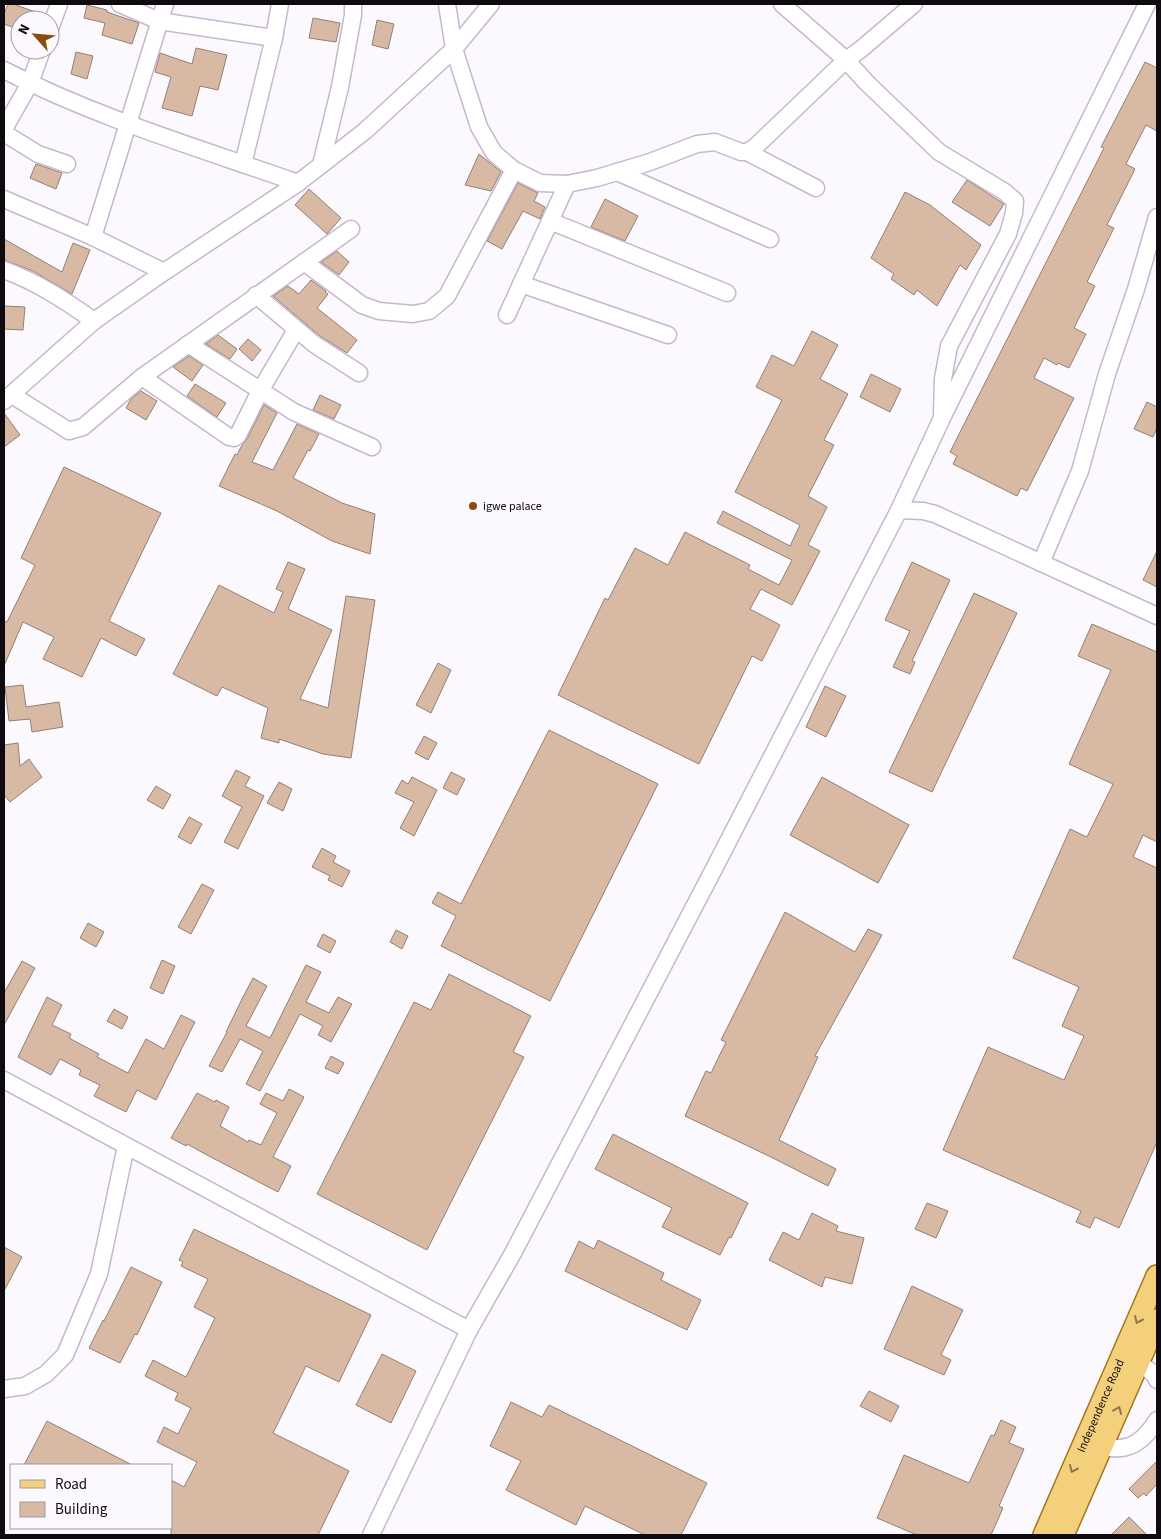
<svg xmlns="http://www.w3.org/2000/svg" width="1161" height="1539" viewBox="0 0 1161 1539" font-family="'Source Sans 3',sans-serif">
	<style>
		.building { fill: #d7b9a4; stroke: #948072 }
		.lines { fill: none; stroke-linecap: round; stroke-linejoin: round }
		.minor-casing { stroke: #c5b8cd; stroke-width: 19 }
		.major-casing { stroke: #a0771e; stroke-width: 24 }
		.minor { stroke: #fff; stroke-width: 16 }
		.major { stroke: #f5d07c; stroke-width: 21 }
		.oneway { stroke: #8d774b }
		.poi-dot { fill: #894c0e; stroke: #fcf9fe; stroke-width: 2 }
		.labels { text-anchor: middle; dominant-baseline: central; stroke-width: 4.5; stroke-linejoin: round; paint-order: stroke }
		.poi-label { font-size: 12px; fill: #0e0a10; stroke: #fcf9fe; text-anchor: start }
		.street-label { font-size: 12px; fill: #0e0a10; stroke: #fcf9fe }
	</style>
	<rect width="100%" height="100%" fill="#fcf9fe"/>
	<g class="building">
		<path d="M8,4h5l31,11 -1,5h-23v10l-16,-6v-10z"/>
		<path d="M87,5l20,5v2l32,11 -7,21 -30,-9 3,-12 -21,-5z"/>
		<path d="M313,18l27,5 -4,19 -27,-4z"/>
		<path d="M377,20l17,4 -6,25 -16,-4z"/>
		<path d="M196,48l31,7 -9,35 -18,-4 -8,30 -30,-8 9,-31 -16,-5 5,-19 32,11z"/>
		<path d="M76,52l17,4 -6,23 -16,-5z"/>
		<path d="M1145,62l12,6v63l-11,-6 -20,39 9,5 -28,56 7,3 -27,54 8,4 -21,42 12,6 -17,34 -11,-5 -1,2 -13,-7 -10,20 40,20 -47,93 -6,-3 -4,8 -64,-32 4,-8 -7,-4 154,-304 -3,-1z"/>
		<path d="M479,154l22,18 -10,19 -26,-6z"/>
		<path d="M36,164l26,9 -6,16 -26,-11z"/>
		<path d="M967,180l37,24 -14,22 -38,-24z"/>
		<path d="M518,183l20,10 -4,8 11,6 -5,12 -17,-8 -21,38 -15,-8z"/>
		<path d="M309,189l32,29 -14,16 -32,-29z"/>
		<path d="M905,192l25,13 51,40 -15,25 -6,-5 -23,41 -20,-16 -3,5 -23,-16 3,-5 -23,-16z"/>
		<path d="M605,199l33,17 -13,25 -34,-14z"/>
		<path d="M4,239l58,33 11,-29 17,7 -18,44 -39,-23 -29,-11z"/>
		<path d="M337,251l12,11 -10,13 -18,-13z"/>
		<path d="M311,280l15,11 -1,1 3,2 -11,14 40,32 -10,13 -27,-17 -47,-40 15,-10 11,8z"/>
		<path d="M4,306l21,1 -2,23 -19,-1z"/>
		<path d="M812,331l26,14 -18,34 28,15 -24,46 10,5 -26,51 19,11 -19,38 12,6 -28,54 -31,-16 -11,20 30,16 -18,36 -10,-5 -53,108 -141,-69 47,-97 3,2 27,-52 33,17 17,-33 65,33 -2,4 31,16 13,-25 -75,-37 6,-12 67,35 10,-21 -65,-33 47,-92 -26,-13 16,-32 22,11z"/>
		<path d="M218,335l19,14 -7,10 -24,-15z"/>
		<path d="M248,339l13,11 -9,11 -13,-12z"/>
		<path d="M189,356l14,9 -11,16 -19,-14z"/>
		<path d="M871,374l30,15 -11,23 -30,-15z"/>
		<path d="M195,384l31,19 -9,14 -30,-21z"/>
		<path d="M141,391l16,10 -11,19 -20,-12 5,-9z"/>
		<path d="M320,395l21,10 -7,14 -21,-9z"/>
		<path d="M1147,402l10,5v21l-4,9 -19,-8z"/>
		<path d="M264,405l13,8 -25,49 21,8 24,-46 22,10 -9,17 -2,-1 -15,28 49,25 33,11 -5,40 -38,-13 -55,-30 -58,-25 16,-32 2,1 5,-10 5,-6z"/>
		<path d="M4,413l16,22 -16,12z"/>
		<path d="M64,467l97,46 -52,108 36,18 -9,17 -35,-18 -19,39 -39,-18 11,-22 -31,-15 -19,44v-45l3,1 28,-57 -14,-7z"/>
		<path d="M1157,551v36l-14,-7z"/>
		<path d="M288,562l17,7 -17,40 44,21 -32,69 28,9 18,-112 29,4 -24,158 -28,-4 -44,-15v4l-18,-5 7,-30 -46,-21 -5,9 -44,-22 46,-89 55,28 9,-21 -7,-3z"/>
		<path d="M912,562l38,18 -38,81 3,1 -5,12 -17,-7 17,-36 -25,-11z"/>
		<path d="M974,593l43,20 -85,179 -43,-20z"/>
		<path d="M1092,624l65,28v190l-14,-7 -10,22 24,11v274l-38,86 -24,-11 -5,11 -14,-6 5,-11 -138,-61 45,-103 76,33 20,-44 -22,-10 17,-39 -66,-29 57,-129 17,8 26,-53 -44,-20 42,-94 -33,-14z"/>
		<path d="M438,663l13,7 -20,43 -15,-8z"/>
		<path d="M23,685l3,22 33,-5 4,25 -31,5 -2,-13 -21,2 -4,-34z"/>
		<path d="M825,686l21,10 -20,41 -20,-10z"/>
		<path d="M549,730l109,54 -108,217 -109,-55 15,-30 -24,-13 6,-11 23,12z"/>
		<path d="M424,736l13,7 -9,17 -13,-7z"/>
		<path d="M18,743l2,23 9,-7 13,18 -32,25 -6,-7v-50z"/>
		<path d="M236,770l14,7 -5,9 19,10 -26,53 -14,-7 18,-35 -20,-11z"/>
		<path d="M451,772l14,7 -8,16 -14,-7z"/>
		<path d="M412,777l25,13 -23,46 -14,-8 14,-26 -19,-9 7,-13 6,4z"/>
		<path d="M822,777l87,48 -31,58 -88,-48z"/>
		<path d="M279,782l13,7 -9,22 -16,-8z"/>
		<path d="M156,786l15,9 -8,14 -16,-9z"/>
		<path d="M189,817l13,7 -11,20 -13,-7z"/>
		<path d="M322,848l14,8 -3,6 17,9 -8,16 -14,-7 2,-4 -18,-9z"/>
		<path d="M202,884l12,6 -23,44 -13,-7z"/>
		<path d="M785,912l70,40 13,-23 14,6 -67,121 3,1 -39,83 57,29 -8,17 -55,-28 -88,-42 21,-45 5,2 15,-31 -5,-2z"/>
		<path d="M88,923l16,9 -8,15 -16,-9z"/>
		<path d="M396,930l12,6 -6,13 -12,-7z"/>
		<path d="M323,934l13,7 -6,12 -13,-7z"/>
		<path d="M162,960l13,6 -12,28 -13,-6z"/>
		<path d="M22,961l13,7 -31,57v-32z"/>
		<path d="M306,965l15,7 -15,30 23,11 9,-16 14,7 -21,38 -13,-7 5,-9 -23,-12 -40,77 -14,-7 17,-33 -23,-12 -18,33 -13,-6 18,-34h-1l16,-33 11,-21 14,8 -21,40 24,12z"/>
		<path d="M449,974l82,42 -18,36 11,5 -97,193 -110,-56 97,-192 17,8z"/>
		<path d="M47,997l15,8 -10,20 19,9 -2,4 30,16 -2,3 31,16 18,-34 18,10 17,-34 14,7 -39,78 -19,-10 -11,22 -32,-16 6,-11 -21,-10 2,-5 -21,-11 -9,16 -33,-18z"/>
		<path d="M114,1009l14,8 -6,12 -15,-8z"/>
		<path d="M331,1056l13,7 -6,11 -13,-6z"/>
		<path d="M289,1089l15,8 -31,60 18,9 -13,26 -73,-38 -18,-10 -1,2 -15,-8 26,-45 18,9 1,-2 13,7 -9,19 28,16 1,-2 12,5 16,-32 -17,-9 6,-11 17,8z"/>
		<path d="M613,1134l135,69 -17,35 -2,-1 -9,18 -58,-28 10,-19 -77,-39z"/>
		<path d="M927,1203l21,8 -12,27 -21,-9z"/>
		<path d="M812,1213l26,13 -2,5 28,7 -12,46 -27,-7 -3,10 -53,-27 14,-28 16,8z"/>
		<path d="M194,1229l177,86 -32,67 -33,-16 -33,67 76,38 -31,64h-147v-55l13,7 13,-25 -40,-20 7,-15 14,7 13,-26 -16,-8 3,-7 -33,-17 8,-16 33,17 29,-59 -21,-11 14,-28 -27,-13 2,-4 -4,-2z"/>
		<path d="M598,1240l66,33 -3,7 40,20 -14,30 -122,-59 14,-30 15,8z"/>
		<path d="M4,1247l18,10 -18,34z"/>
		<path d="M131,1267l31,15 -25,53 -2,-1 -15,29 -31,-15 14,-28 1,1z"/>
		<path d="M912,1286l51,24 -22,45 10,5 -7,15 -60,-26z"/>
		<path d="M382,1354l34,17 -25,52 -35,-18z"/>
		<path d="M869,1391l30,15 -8,16 -31,-16z"/>
		<path d="M511,1402l31,15 7,-12 158,78 -26,52h-36l-60,-29 -9,19 -70,-35 15,-29 -31,-15z"/>
		<path d="M1001,1420l15,7 -7,16 15,6 -25,57 4,2 -12,27h-74l-40,-17 27,-63 65,28 22,-48 3,1z"/>
		<path d="M47,1421l85,44h-108z"/>
		<path d="M1157,1461v23l-11,12 -2,-3 -6,5 -9,-9z"/>
		<path d="M1129,1517l18,18h-36z"/>
	</g>
	<g class="lines">
		<defs>
			<g id="minor">
				<path d="M120,4l39,17 115,17"/>
				<path d="M447,4l7,45 25,78 15,26 20,17 26,13 27,1 30,-6 53,-16 47,-18 18,-2 26,10h6l69,36"/>
				<path d="M782,4l64,56 21,23 72,69 66,40 10,9 -1,12 -6,21 -59,112 -6,33 -1,34"/>
				<path d="M50,29l9,-25"/>
				<path d="M4,70c93,48 195,78 294,113"/>
				<path d="M4,129l26,-46 12,-33"/>
				<path d="M4,133l34,21 29,10"/>
				<path d="M747,152l8,-5 91,-87 14,-10 54,-46"/>
				<path d="M243,164l31,-126 6,-34"/>
				<path d="M321,165l19,-78 13,-72v-11"/>
				<path d="M617,172l153,67"/>
				<path d="M4,199l89,38 71,35"/>
				<path d="M550,221l177,72"/>
				<path d="M93,237l72,-233"/>
				<path d="M304,262l58,43 17,6 34,3 16,-3 18,-15 67,-126"/>
				<path d="M4,270c33,12 62,31 90,51"/>
				<path d="M521,284l147,51"/>
				<path d="M256,295l58,49 45,29"/>
				<path d="M507,315l60,-131"/>
				<path d="M188,344l106,68 78,35"/>
				<path d="M142,377l87,60 5,1 4,-3 22,-44 36,-61"/>
				<path d="M12,395l57,36 14,-4 59,-50 209,-148"/>
				<path d="M4,401l90,-80 70,-49 134,-89 67,-52 89,-82 37,-45"/>
				<path d="M899,510l24,1 12,3 222,102"/>
				<path d="M1041,563l39,-92 27,-97 29,-85 21,-72"/>
				<path d="M4,1080l465,250"/>
				<path d="M1138,1362l16,12 3,6"/>
				<path d="M4,1389l21,-3 21,-12 19,-19 34,-81 27,-128"/>
				<path d="M1102,1448c7,0 17,1 24,-1 14,-3 24,-16 31,-27"/>
				<path d="M371,1535l98,-205 44,-77 204,-390 182,-353 43,-92 205,-414"/>
			</g>
			<g id="major">
				<path id="s1" d="M1044,1535l113,-259"/>
				<path d="M1063,1535l94,-215"/>
			</g>
		</defs>
		<use href="#minor" class="minor-casing"/>
		<use href="#major" class="major-casing"/>
		<use href="#minor" class="minor"/>
		<use href="#major" class="major"/>
	</g>
	<defs><path id="oneway-chevron" d="M-2-3.5L2.5 0L-2 3.5" fill="none" stroke-width="1.6" stroke-linecap="round" stroke-linejoin="round" transform="scale(1.25)"/></defs>
	<g class="oneway">
		<use href="#oneway-chevron" transform="translate(1138 1320) rotate(114)"/>
		<use href="#oneway-chevron" transform="translate(1118 1410) rotate(-67)"/>
		<use href="#oneway-chevron" transform="translate(1073 1469) rotate(114)"/>
	</g>
	<circle class="poi-dot" cx="473" cy="506" r="5"/>
	<g class="labels">
		<g class="poi-label">
			<text x="483" y="506">igwe palace</text>
		</g>
		<g class="street-label">
			<text stroke="none"><textPath href="#s1" startOffset="141">Independence Road</textPath></text>
		</g>
	</g>
	<rect width="1161" height="1539" fill="none" stroke="#0e0a10" stroke-width="10"/>
	<rect x="10" y="1464" width="162" height="65" fill="#fcf9fe" stroke="#9d999f"/>
	<rect x="20" y="1480" width="25" height="8" fill="#f5d07c" stroke="#9d999f"/>
	<text x="55" y="1489" font-size="15" fill="#0e0a10">Road</text>
	<rect x="20" y="1502" width="25" height="15" fill="#d7b9a4" stroke="#9d999f"/>
	<text x="55" y="1514" font-size="15" fill="#0e0a10">Building</text>
	<g transform="translate(35 35) rotate(297)"><circle r="24" fill="#fcf9fe" stroke="#9d999f"/>
	<path d="M0-4L9 19L0 12L-9 19Z" fill="#894c0e"/>
	<text y="-8" font-size="14" font-weight="bold" text-anchor="middle" fill="#0e0a10">N</text>
	</g>
</svg>
